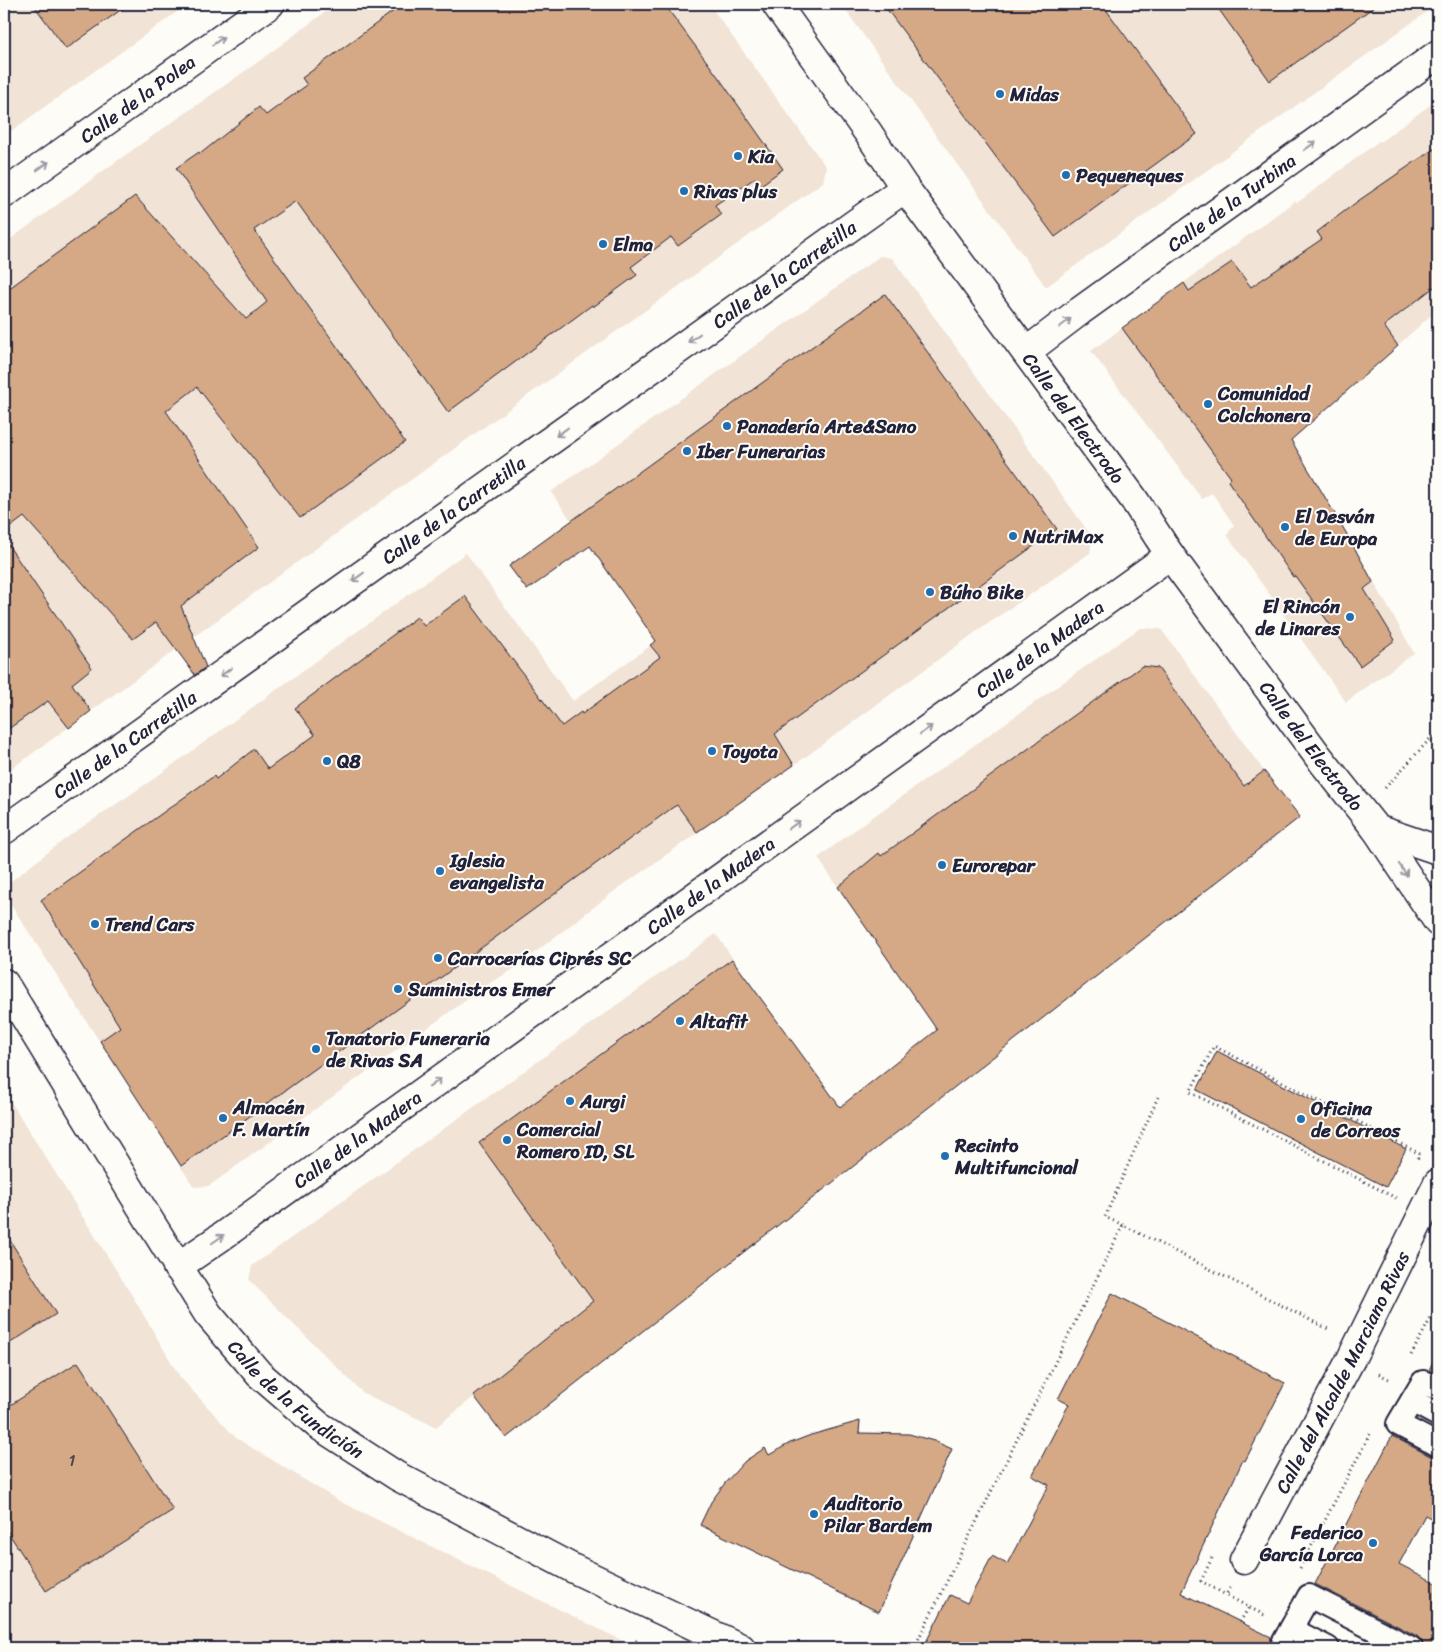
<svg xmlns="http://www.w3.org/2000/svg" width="1442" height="1652" viewBox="0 0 1442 1652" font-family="Sriracha,sans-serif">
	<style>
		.built { fill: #f1e3d5 }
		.building { fill: #d5a886; stroke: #22223b }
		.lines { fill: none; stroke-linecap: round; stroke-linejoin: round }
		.pedestrian-casing { stroke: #22223b; stroke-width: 26 }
		.minor-casing { stroke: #22223b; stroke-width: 31 }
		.path { stroke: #22223b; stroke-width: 3; stroke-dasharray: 1 4; stroke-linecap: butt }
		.pedestrian { stroke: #fdfcf7; stroke-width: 22 }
		.minor { stroke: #fdfcf7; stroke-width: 28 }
		.oneway { stroke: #9a9aa2 }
		.poi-dot { fill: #1f6fb2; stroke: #fdfcf7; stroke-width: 2 }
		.labels { text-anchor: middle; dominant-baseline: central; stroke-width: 4; stroke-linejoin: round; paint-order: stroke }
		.number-label { font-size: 16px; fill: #4f444e }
		.poi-label { font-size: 19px; font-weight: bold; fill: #22223b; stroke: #fdfcf7; text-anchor: start }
		.street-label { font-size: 19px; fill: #22223b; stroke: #fdfcf7 }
	</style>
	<rect width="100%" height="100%" fill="#fdfcf7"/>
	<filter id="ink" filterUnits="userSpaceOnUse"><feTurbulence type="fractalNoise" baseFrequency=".02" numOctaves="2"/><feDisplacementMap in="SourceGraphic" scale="10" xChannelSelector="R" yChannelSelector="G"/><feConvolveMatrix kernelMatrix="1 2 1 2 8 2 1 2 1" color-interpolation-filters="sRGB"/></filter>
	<g filter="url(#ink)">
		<g class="built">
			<path d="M4,4h184l-184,132z"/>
			<path d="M336,4h373l117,163 -3,15 -819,592v-530l106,-78 148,-104z"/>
			<path d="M841,4h189l8,11 -7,-11h407l-104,74 -288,209z"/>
			<path d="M1438,99v210l-147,132 57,95 66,117 -68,49 -119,-167 7,-10 -22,-32 -10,6 -111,-148 204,-150 2,2 20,-15 62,-47 1,1z"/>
			<path d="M880,256l12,2 200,279 -2,16 -117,81 -169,124 -188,132 -104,80 -22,13 -42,30 -239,173 -15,1 -186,-287 2,-18 59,-46 83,-56 314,-227 107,148 84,-60 -106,-149z"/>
			<path d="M1140,628l21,1 103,142 -327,259 -119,-172 42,-32z"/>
			<path d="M716,934l17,25 106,148 -403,320 -73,-34 -114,-113 3,-14z"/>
			<path d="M4,1091l129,206 47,80 56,61 103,63 284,140 -8,7h-611z"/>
		</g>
		<g class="building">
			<path d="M33,4h96l-63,45z"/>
			<path d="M403,4h261l55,74 64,91 -22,16 -6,-7 -40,27 6,10 -43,31 -7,-9 -40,30 6,8 -44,32 -1,-2 -144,107 -152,-211 -42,29 151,212 -105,76 -103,-131 -31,24 93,136 -78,59 25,61 -11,8 -39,-53 -23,17 -109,-122 -20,15v-240l131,-96 111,123 21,-17 -91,-134 23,-16 1,2 59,-47 7,8 19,-14 22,-16 -5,-7z"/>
			<path d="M883,4h219l95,130 -142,103z"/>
			<path d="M1215,4h163l-108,77z"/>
			<path d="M1438,146v138l-54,42 14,20 -107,94 57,96 25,46 -9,7 31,51 -35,26 -65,-90 -2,1 -65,-96 3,-3 -109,-150 62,-45 5,8 43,-29 19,25 71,-48 -5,-7 41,-31z"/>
			<path d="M885,294l172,235 -282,205 19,31 -97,67 -20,-27 -5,3 -244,179 -247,179 -81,-125 20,-14 -79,-127 173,-124 2,3 38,-30 14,20 47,-34 -20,-27 122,-91 7,9 41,-30 97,130 19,-14 1,2 78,-57 -10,-12 6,-4 -66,-95 -63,44 -18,-24z"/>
			<path d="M4,539l88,129 -20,16 19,27 -22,17 -21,-27 -44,31z"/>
			<path d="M1142,666l16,2 86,118 20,-15 36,46 -794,621 -32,-42 119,-95 -114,-158 253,-184 108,148 97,-77 -99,-143 41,-34 2,3z"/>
			<path d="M1217,1051l189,98 -20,38 -189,-97z"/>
			<path d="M4,1231l52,83 -52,33z"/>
			<path d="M1112,1293l173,90 -40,78 -2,-1 -62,133 90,44 -1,6 1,5h-348l27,-53 17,8 25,-47 15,8 42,-79 -17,-9 37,-72 -11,-5z"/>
			<path d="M1438,1351v24l-9,-5z"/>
			<path d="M78,1362l95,148 -127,81 -42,-65v-117z"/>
			<path d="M860,1421l-1,12 50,1 25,7 18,8 -73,163 -179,-87 11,-23 14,-19 20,-22 20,-13 4,7 21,-12 21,-8z"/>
			<path d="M1392,1436l40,21 6,1v64l-13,-7 -26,49 39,20v64h-14l-2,-7 -5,-5 -102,-52z"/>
		</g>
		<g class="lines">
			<defs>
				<g id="pedestrian">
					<path d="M1438,1389l-15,-7 -25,42 40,21"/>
					<path d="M1412,1401l26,14"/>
					<path d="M1291,1629l37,19"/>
					<path d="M1293,1648l-10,-5 26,-47 102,52"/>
				</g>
				<g id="minor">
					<path id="s1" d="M776,4l93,130 36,54 228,310 37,57 148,201 58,73 62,93"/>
					<path id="s2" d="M4,194l266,-190"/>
					<path id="s3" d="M1026,352l54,-41 358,-257"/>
					<path d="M1376,829l62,21"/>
					<path id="s4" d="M4,830l901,-642"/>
					<path id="s5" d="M4,983l142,232 62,99 51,60 59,51 79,51 175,92 169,80"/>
					<path id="s6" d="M177,1267l44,-30 949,-682"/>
					<path id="s7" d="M1244,1560l107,-201 87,-176"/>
				</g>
			</defs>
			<use href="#pedestrian" class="pedestrian-casing"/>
			<use href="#minor" class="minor-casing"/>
			<g class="path">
				<path d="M1385,788l44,-48 9,-6"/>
				<path d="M1396,1198l-206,-106 24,-46 206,108 -3,5"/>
				<path d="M1123,1225l-18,-8 53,-120"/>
				<path d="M1411,1355l27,-50"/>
				<path d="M1379,1374l12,6"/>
				<path d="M1212,1558l-11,23 25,14"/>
				<path d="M1300,1568l70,-134"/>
				<path d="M1230,1588l-4,7 40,21"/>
				<path d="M1240,1622l9,-15"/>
				<path d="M629,1648l10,-10"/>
				<path d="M914,1648l209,-423 205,104"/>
			</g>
			<use href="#pedestrian" class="pedestrian"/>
			<use href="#minor" class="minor"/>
		</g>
		<defs><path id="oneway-shaft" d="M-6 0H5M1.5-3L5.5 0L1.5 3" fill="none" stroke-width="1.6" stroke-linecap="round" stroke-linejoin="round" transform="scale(1.25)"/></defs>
		<g class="oneway">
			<use href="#oneway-shaft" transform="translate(218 41) rotate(-36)"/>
			<use href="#oneway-shaft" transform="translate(1310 146) rotate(-36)"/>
			<use href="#oneway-shaft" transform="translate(43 166) rotate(-36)"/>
			<use href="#oneway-shaft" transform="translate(1065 323) rotate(-37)"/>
			<use href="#oneway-shaft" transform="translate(694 338) rotate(144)"/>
			<use href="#oneway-shaft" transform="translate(562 432) rotate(144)"/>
			<use href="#oneway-shaft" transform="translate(358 577) rotate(144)"/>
			<use href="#oneway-shaft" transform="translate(226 672) rotate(144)"/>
			<use href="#oneway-shaft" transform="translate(926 730) rotate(-36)"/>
			<use href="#oneway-shaft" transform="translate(794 825) rotate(-36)"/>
			<use href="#oneway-shaft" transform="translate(1403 870) rotate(56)"/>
			<use href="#oneway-shaft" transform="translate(435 1083) rotate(-36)"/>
			<use href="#oneway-shaft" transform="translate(218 1239) rotate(-35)"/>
		</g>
	</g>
	<g class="poi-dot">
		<circle cx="1000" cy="94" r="5"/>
		<circle cx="738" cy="156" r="5"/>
		<circle cx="1066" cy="175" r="5"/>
		<circle cx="684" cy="191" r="5"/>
		<circle cx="603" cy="244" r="5"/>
		<circle cx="1208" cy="404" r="5"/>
		<circle cx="727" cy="426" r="5"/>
		<circle cx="687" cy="451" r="5"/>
		<circle cx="1285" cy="527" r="5"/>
		<circle cx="1013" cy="536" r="5"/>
		<circle cx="930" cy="592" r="5"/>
		<circle cx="1350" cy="617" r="5"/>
		<circle cx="712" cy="751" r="5"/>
		<circle cx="327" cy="761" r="5"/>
		<circle cx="942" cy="865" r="5"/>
		<circle cx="440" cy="871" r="5"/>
		<circle cx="95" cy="924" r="5"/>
		<circle cx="438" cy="958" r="5"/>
		<circle cx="398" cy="989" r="5"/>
		<circle cx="680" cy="1021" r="5"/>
		<circle cx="316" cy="1049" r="5"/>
		<circle cx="570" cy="1101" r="5"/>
		<circle cx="223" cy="1118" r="5"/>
		<circle cx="1301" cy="1119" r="5"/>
		<circle cx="507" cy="1140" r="5"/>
		<circle cx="945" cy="1156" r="5"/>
		<circle cx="814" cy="1514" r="5"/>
		<circle cx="1373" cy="1543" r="5"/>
	</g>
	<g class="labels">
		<g class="number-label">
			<text x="72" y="1460">1</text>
		</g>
		<g class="poi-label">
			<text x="1010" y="94">Midas</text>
			<text x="748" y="156">Kia</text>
			<text x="1076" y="175">Pequeneques</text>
			<text x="694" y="191">Rivas plus</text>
			<text x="613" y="244">Elma</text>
			<text x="1218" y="393">Comunidad<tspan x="1218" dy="22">Colchonera</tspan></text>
			<text x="737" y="426">Panadería Arte&amp;Sano</text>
			<text x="697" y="451">Iber Funerarias</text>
			<text x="1295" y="516">El Desván<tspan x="1295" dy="22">de Europa</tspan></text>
			<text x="1023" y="536">NutriMax</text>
			<text x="940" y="592">Búho Bike</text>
			<text x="1340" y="606" text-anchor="end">El Rincón<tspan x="1340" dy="22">de Linares</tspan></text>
			<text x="722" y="751">Toyota</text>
			<text x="337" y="761">Q8</text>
			<text x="450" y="860">Iglesia<tspan x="450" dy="22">evangelista</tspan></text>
			<text x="952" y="865">Eurorepar</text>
			<text x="105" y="924">Trend Cars</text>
			<text x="448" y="958">Carrocerías Ciprés SC</text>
			<text x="408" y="989">Suministros Emer</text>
			<text x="690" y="1021">Altafit</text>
			<text x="326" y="1038">Tanatorio Funeraria<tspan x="326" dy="22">de Rivas SA</tspan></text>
			<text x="580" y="1101">Aurgi</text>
			<text x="233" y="1107">Almacén<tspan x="233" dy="22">F. Martín</tspan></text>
			<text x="1311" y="1108">Oficina<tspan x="1311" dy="22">de Correos</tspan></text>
			<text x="517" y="1129">Comercial<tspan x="517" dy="22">Romero ID, SL</tspan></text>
			<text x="955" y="1145">Recinto<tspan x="955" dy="22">Multifuncional</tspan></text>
			<text x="824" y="1503">Auditorio<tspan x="824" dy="22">Pilar Bardem</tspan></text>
			<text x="1363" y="1532" text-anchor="end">Federico<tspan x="1363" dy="22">García Lorca</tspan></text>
		</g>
		<g class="street-label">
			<text stroke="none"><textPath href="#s2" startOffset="164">Calle de la Polea</textPath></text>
			<text stroke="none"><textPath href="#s3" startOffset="254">Calle de la Turbina</textPath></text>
			<text stroke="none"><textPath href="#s4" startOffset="958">Calle de la Carretilla</textPath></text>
			<text stroke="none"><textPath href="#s1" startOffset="510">Calle del Electrodo</textPath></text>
			<text stroke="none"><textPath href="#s4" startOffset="552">Calle de la Carretilla</textPath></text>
			<text stroke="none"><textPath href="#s6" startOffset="1061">Calle de la Madera</textPath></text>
			<text stroke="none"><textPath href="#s4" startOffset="148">Calle de la Carretilla</textPath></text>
			<text stroke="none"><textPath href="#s1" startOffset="915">Calle del Electrodo</textPath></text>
			<text stroke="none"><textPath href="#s6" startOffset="656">Calle de la Madera</textPath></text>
			<text stroke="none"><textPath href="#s6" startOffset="221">Calle de la Madera</textPath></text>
			<text stroke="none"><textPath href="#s7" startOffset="212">Calle del Alcalde Marciano Rivas</textPath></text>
			<text stroke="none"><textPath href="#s5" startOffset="512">Calle de la Fundición</textPath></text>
		</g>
	</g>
	<rect width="1442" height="1652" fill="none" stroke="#fdfcf7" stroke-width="20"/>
	<rect x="10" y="10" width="1422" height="1632" fill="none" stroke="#22223b" stroke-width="2" filter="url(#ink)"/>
</svg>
